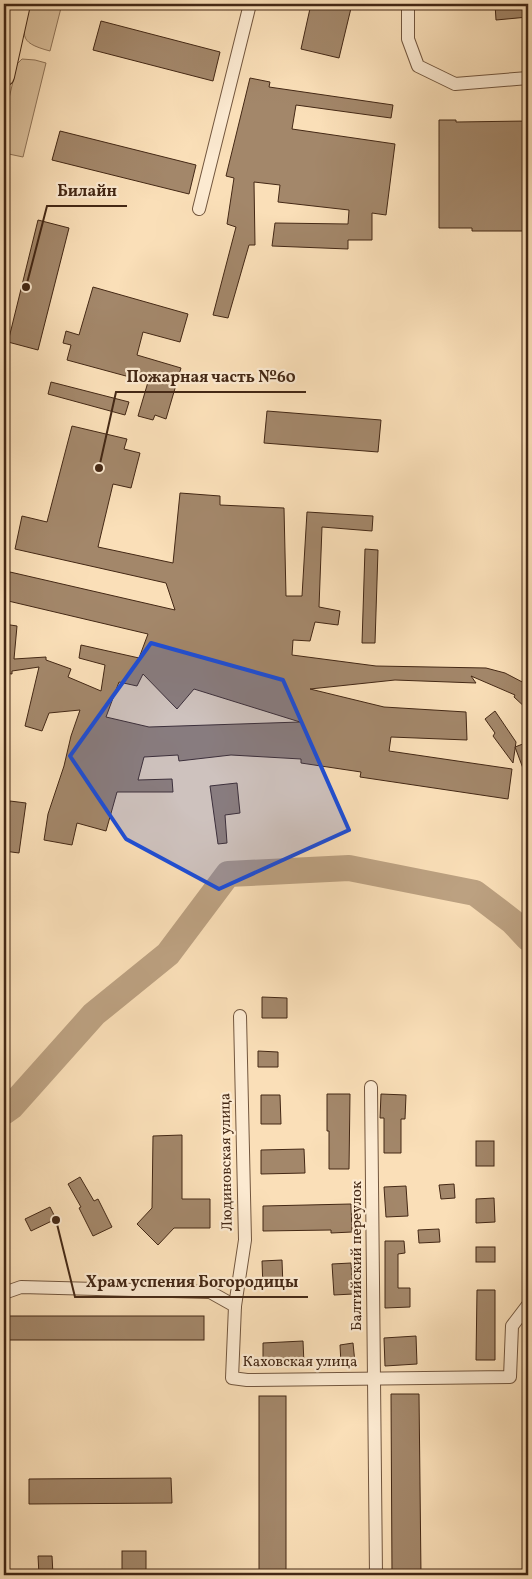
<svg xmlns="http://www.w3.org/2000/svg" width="532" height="1579" viewBox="0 0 532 1579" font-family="Vollkorn,serif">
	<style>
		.green { fill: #dbc09c; stroke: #907458 }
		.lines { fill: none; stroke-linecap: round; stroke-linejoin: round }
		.river { stroke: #bca181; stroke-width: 26 }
		.building { fill: #a3876a; stroke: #442815; fill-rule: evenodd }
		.street-casing { stroke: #72563e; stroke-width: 14 }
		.primary-casing { stroke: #442815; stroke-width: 22 }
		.street { stroke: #fcead1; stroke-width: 12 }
		.primary { stroke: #fadfb8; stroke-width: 20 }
		.marked { fill: #1d4ed8; fill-opacity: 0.2; stroke: #1d4ed8; stroke-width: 4; stroke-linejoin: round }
		.labels { text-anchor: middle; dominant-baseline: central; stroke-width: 4.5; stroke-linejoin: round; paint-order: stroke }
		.street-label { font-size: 15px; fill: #442815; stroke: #fcead1 }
		.leader { fill: none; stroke: #442815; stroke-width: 2 }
		.callout-dot { fill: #442815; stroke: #fcead1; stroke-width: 2 }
		.callout-label { font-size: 16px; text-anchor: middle; font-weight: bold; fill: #442815; stroke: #fcead1; stroke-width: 4.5; stroke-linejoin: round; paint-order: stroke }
	</style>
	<rect width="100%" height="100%" fill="#fadfb8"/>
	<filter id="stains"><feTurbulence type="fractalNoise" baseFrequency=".004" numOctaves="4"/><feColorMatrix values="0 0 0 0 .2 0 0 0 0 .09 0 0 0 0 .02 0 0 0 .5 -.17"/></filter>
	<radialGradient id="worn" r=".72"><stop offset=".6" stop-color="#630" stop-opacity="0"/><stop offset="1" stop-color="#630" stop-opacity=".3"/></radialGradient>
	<g class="green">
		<path d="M30,4h32l-12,47c-34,-9 -27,-16 -20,-47z"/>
		<path d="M22,59l13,1 11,3 -23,94 -19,-4v-33l13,-56z"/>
	</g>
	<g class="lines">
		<path class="river" d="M4,1112l7,-5 83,-93 74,-60 60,-80 121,-6 126,25 38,29 15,16"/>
	</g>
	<g class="building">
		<path d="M311,4h41l-13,54 -38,-9z"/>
		<path d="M495,4h33v13l-32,3z"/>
		<path d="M101,21l119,31 -7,29 -120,-31z"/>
		<path d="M250,78l20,4 -1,5 124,18 -2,13 -95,-13 -4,24 103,15 -9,71 -14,-2v27h-24v9l-76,-3 3,-23 73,1 1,-14 -71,-8 2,-17 -26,-3 1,63h-6l-21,73 -15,-3 23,-88 -9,-3 7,-46 -8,-2z"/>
		<path d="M439,120h17v2l72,-1v110h-56v-3h-33z"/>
		<path d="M60,131l136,34 -7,29 -137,-34z"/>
		<path d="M38,220l31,8 -31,122 -30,-8z"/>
		<path d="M93,287l95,27 -8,28 -37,-10 -6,23 44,13 -15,51 -11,-4 -2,5 -15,-4 10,-34 -81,-22 4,-15 -8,-2 3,-12 13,4z"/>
		<path d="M51,382l78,20 -4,13 -77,-21z"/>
		<path d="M267,411l114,9 -3,32 -114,-9z"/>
		<path d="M72,426l55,13 -3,10 16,4 -9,35 -18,-4 -15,63 75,16 7,-70 40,3v9l64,3 2,88h16l5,-84 66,4 -1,15 -50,-4 -3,80 21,4 -2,14 -23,-3 -5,19 -17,-1 -1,15 84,11 110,2 19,5 23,12v25l-14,-13 1,-2 -44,-19 5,7 -81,-3 -85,9 74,18 82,5 1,28 -76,-3 -2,14 123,18 -4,30 -148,-22 1,-5 -60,-9v-4l-70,-4 -52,6 -1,-6 -34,2 -6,23 34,-1 1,13h-56l-11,39 -29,-8 -5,22 -28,-5 4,-26 16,-48 7,-30 9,-26 -31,3 -7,18 -17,-5 14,-59 -27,4v3l-8,-1v-49l13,2 -3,33 32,-2v3l25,9 -3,8 33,14 4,-26 -26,-7 2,-13 58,13 9,-24 -144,-34v-15l3,1 3,-14 165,38 -9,-27 -151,-34 7,-33 25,6zM143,674l34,35 17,-20 106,33 -151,5 -43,-10 13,-35 18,4z"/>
		<path d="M365,549l13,1 -3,93h-13z"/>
		<path d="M495,711l21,31 -3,21 -20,-27 2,-3 -10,-14z"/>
		<path d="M528,742v37h-1l-12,-32z"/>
		<path d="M237,783l3,30 -15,2 2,28 -9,1 -8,-58z"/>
		<path d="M10,801l16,2 -7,50 -15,-2z"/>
		<path d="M262,997l25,1v20h-25z"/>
		<path d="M258,1051l20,1v15h-20z"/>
		<path d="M327,1094h23l-1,75h-20v-38h-2z"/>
		<path d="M381,1094l25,1 -1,24h-4v34h-17v-35h-4z"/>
		<path d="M261,1095h19l1,29h-20z"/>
		<path d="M182,1135v64h28v29h-36l-16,17 -21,-21 15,-16 1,-72z"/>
		<rect x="476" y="1141" width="18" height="25"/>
		<path d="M304,1149l1,24 -44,1v-24z"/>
		<path d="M80,1177l14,24 4,-2 14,28 -19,9 -14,-28 2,-1 -13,-23z"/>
		<path d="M454,1184l1,14 -14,1 -2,-14z"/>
		<path d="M406,1186l2,30 -22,1 -2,-30z"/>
		<path d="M494,1198l1,24 -19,1v-24z"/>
		<path d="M351,1204l1,28 -21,1v-3l-68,1v-25z"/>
		<path d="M50,1207l6,12 -25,12 -6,-12z"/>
		<path d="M439,1229l1,13 -21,1 -1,-13z"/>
		<path d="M385,1241h19l1,12 -7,1v34h12v19l-25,1z"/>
		<rect x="476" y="1247" width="19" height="15"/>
		<path d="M282,1260l1,27 -20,1 -1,-27z"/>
		<path d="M351,1263l2,31 -19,1 -2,-31z"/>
		<path d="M477,1290h18v70h-19z"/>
		<rect x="4" y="1316" width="200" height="24"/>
		<path d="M416,1336l1,28 -32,2 -1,-28z"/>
		<path d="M303,1341l1,23 -41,1v-22z"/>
		<path d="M353,1343l2,20 -14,1 -1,-19z"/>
		<path d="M391,1394h28l2,181h-29z"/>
		<rect x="259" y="1396" width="27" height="179"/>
		<path d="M171,1478l1,25 -143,1v-25z"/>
		<rect x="122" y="1551" width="24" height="24"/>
		<path d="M38,1556h14l1,19h-14z"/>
	</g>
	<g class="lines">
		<defs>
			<g id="street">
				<path d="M408,4v35l10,27 37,18 73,-6"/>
				<path d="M199,209l51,-205"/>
				<path d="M371,1087l5,488"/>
				<path d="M4,1293l17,-6 189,5 25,14 -3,72 15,2 263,-3 2,-51 16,-21"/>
				<path d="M235,1306l10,-66 -5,-224"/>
			</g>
			<path id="primary" d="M4,76l16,-72"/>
		</defs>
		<use href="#street" class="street-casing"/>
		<use href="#primary" class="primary-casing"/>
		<use href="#street" class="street"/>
		<use href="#primary" class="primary"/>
	</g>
	<path class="marked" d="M151,643l132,37 66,150 -130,59 -93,-50 -56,-83z"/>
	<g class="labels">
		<g class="street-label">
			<text transform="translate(227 1162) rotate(-91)">Людиновская улица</text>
			<text transform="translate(357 1256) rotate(-90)">Балтийский переулок</text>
			<text x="300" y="1362">Каховская улица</text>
		</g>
	</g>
	<path class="leader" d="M26 287L47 206H127M99 468L116 392H306M56 1220L75 1297H308"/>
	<g class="callout-dot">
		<circle cx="26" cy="287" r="5"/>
		<circle cx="99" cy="468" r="5"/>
		<circle cx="56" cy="1220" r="5"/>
	</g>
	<g class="callout-label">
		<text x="87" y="196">Билайн</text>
		<text x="211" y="382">Пожарная часть №60</text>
		<text x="192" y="1287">Храм успения Богородицы</text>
	</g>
	<rect width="532" height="1579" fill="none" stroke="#fadfb8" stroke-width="20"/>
	<rect x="5" y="5" width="522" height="1569" fill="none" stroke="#442815" stroke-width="2.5"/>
	<rect x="10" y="10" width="512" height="1559" fill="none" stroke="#442815"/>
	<rect width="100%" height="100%" filter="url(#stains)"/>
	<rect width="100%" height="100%" fill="url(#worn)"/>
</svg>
